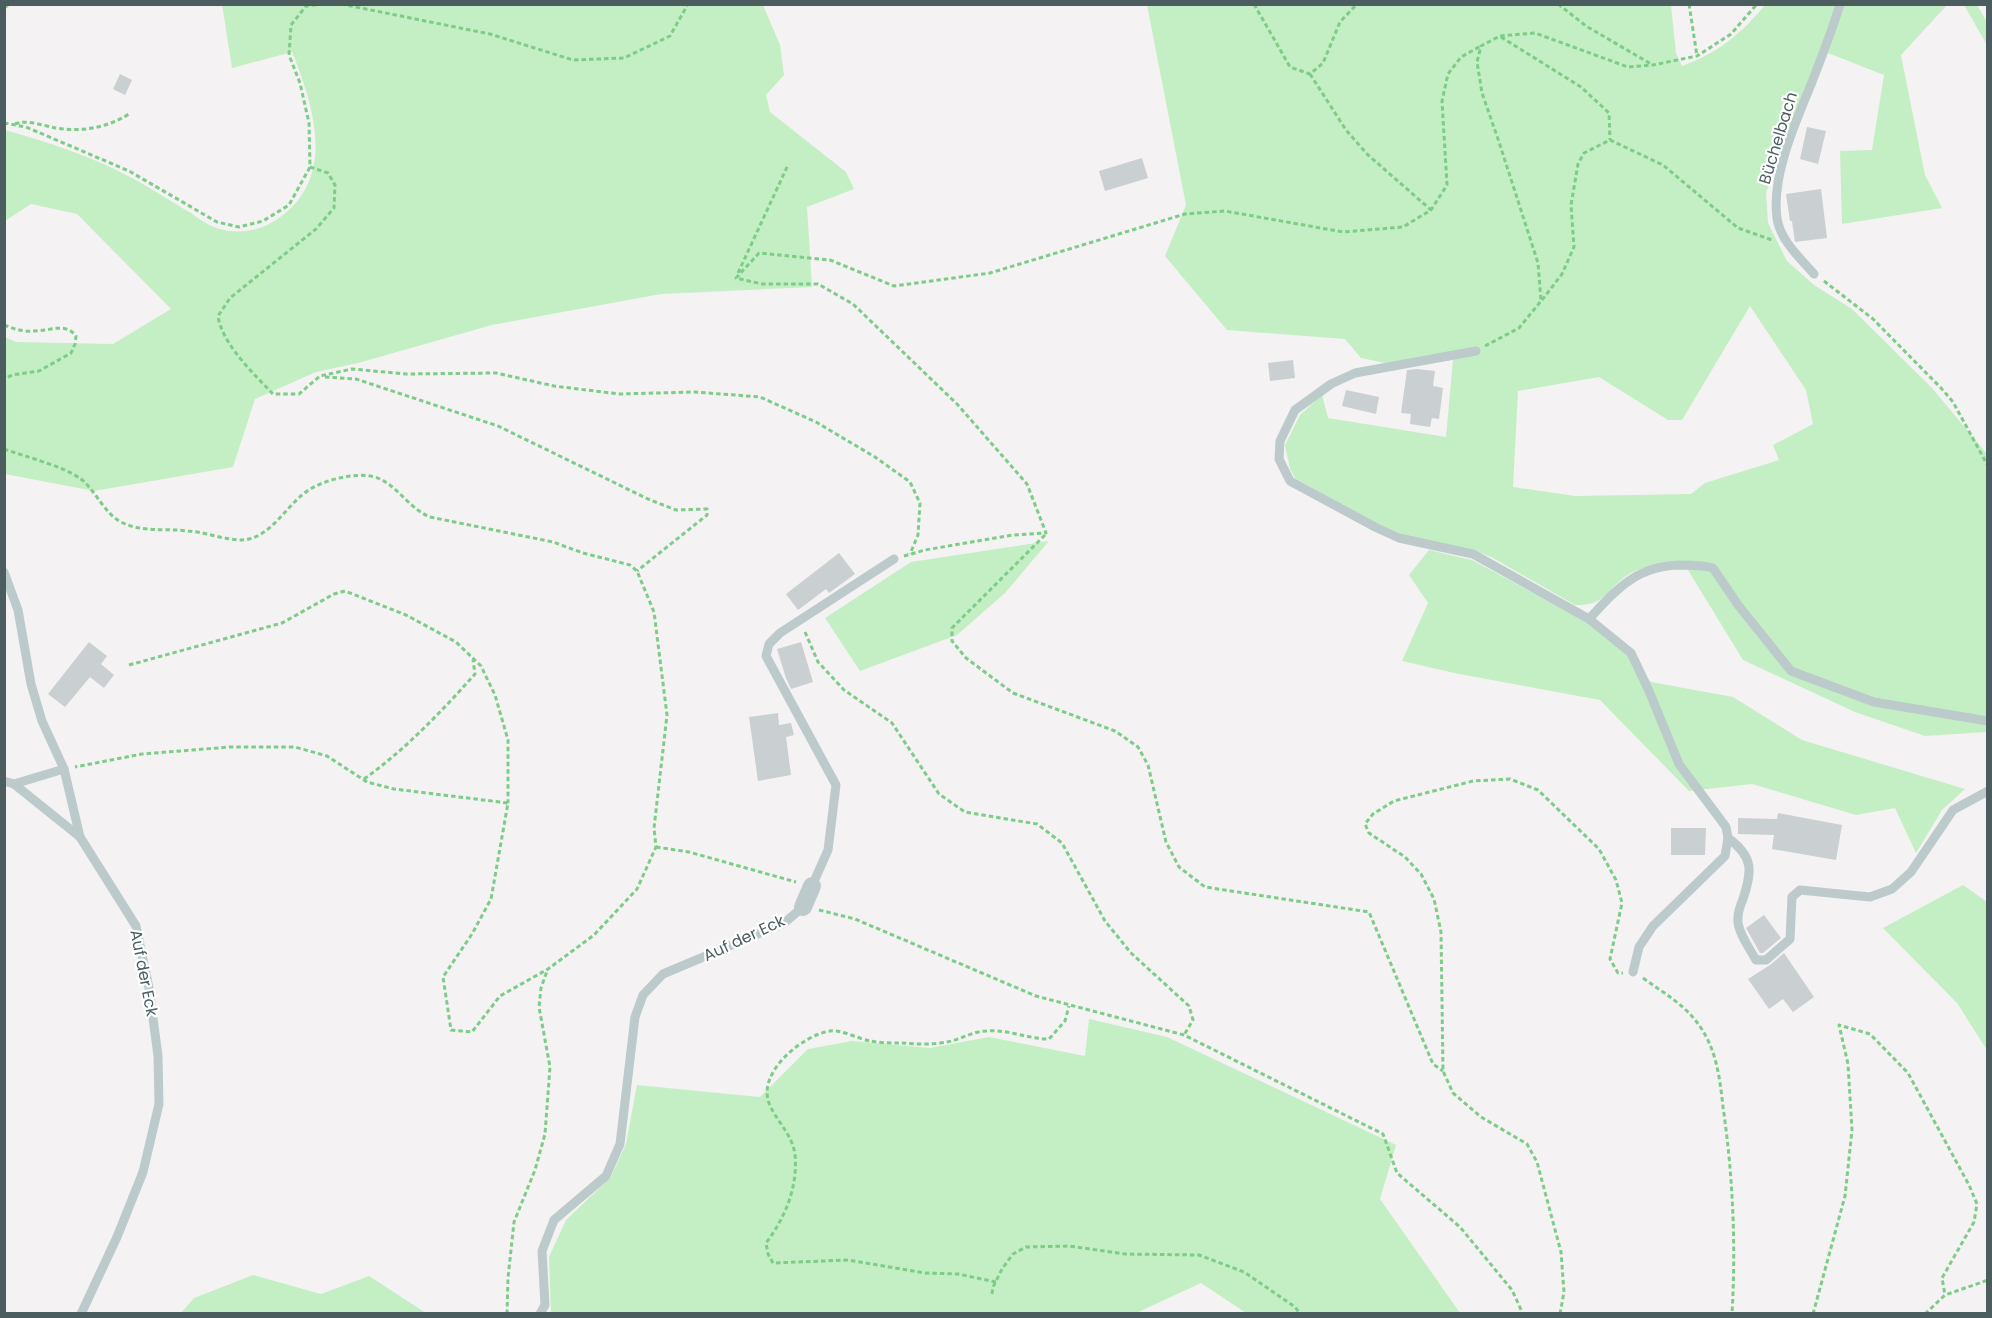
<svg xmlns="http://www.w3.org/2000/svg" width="1992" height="1318" viewBox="0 0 1992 1318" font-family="Poppins,sans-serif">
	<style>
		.green { fill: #c4efc4; fill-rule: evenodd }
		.building { fill: #cacfd1 }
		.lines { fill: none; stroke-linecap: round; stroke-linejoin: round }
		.path { stroke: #7dcc87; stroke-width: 3; stroke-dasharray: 4.5 3; stroke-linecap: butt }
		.service { stroke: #bccacb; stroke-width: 9 }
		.minor { stroke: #bccacb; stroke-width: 18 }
		.labels { text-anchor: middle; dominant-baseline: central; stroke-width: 4.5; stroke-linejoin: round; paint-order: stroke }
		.street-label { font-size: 16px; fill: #4b5d5f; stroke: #fff }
	</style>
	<rect width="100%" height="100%" fill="#f4f2f3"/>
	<g class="green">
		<path d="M222,4l541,1 17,40 4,30 -18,20 4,17 76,60 8,17 -47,18 5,80 -151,7 -169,31 -134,38 -42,9 -61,27 -22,68 -139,24 -89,-17v-137l11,5 97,2 58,-35 -94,-95 -46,-10 -26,17v-91c41,12 85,25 123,46 22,11 42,25 63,37 7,5 15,11 23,14 20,8 44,5 62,-7 61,-40 39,-111 16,-168l-60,16z"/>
		<path d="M1147,5h524l5,48 6,13c36,-13 59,-32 83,-61h71l-16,45 -54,143 2,30 19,38 27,24 38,24 80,79 55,66v278l-62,4 -70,-24 -112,-52 -55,-90 -2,-8c-18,1 -35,2 -51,9 -27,12 -26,36 -60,34l-82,-47 -21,-9 -65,-13 -30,-12 -82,-46 -5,-9 -5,-24 15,-30 22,-20 6,23 118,19 7,-77 -68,3 -24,-5 -16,-19 -118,-9 -62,-74 21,-51zM1750,306l56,84 7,34 -40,21 6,15 -74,23 -14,11 -116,2 -62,-9 5,-96 81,-14 69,43h14z"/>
		<path d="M1844,5h103l-46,50 24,120 17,33 -100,16 -2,-73 32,-1 12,-75 -56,-22z"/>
		<path d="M1964,5h13l10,17v23z"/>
		<path d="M1049,541l-44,52 -48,42 -97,36 -35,-53 86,-56z"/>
		<path d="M1429,550l43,10 115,62 34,26 30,34 82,15 69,43 163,49 -23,21 -26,43 -21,-45 -39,7 -104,-31 -63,7 -89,-91 -141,-26 -57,-13 26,-58 -19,-28z"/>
		<path d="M1963,885l24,17v148l-30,-47 -74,-75z"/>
		<path d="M1089,1019l78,18 229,108 -16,54 80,114h-214l-45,-30 -67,31 -583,-1 -2,-56 17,-37 45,-43 15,-33 11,-59 123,12 48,-48 44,-8 78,7 59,-11 96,19z"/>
		<path d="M253,1275l68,19 48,-18 57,37h-245l13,-15z"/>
	</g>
	<g class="building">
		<path d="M120,74l12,6 -7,15 -12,-6z"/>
		<path d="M1807,127l19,4 -8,33 -18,-5z"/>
		<path d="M1142,158l6,20 -43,13 -6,-20z"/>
		<path d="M1821,189l6,49 -32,4 -3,-21h-2l-4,-27z"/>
		<path d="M1293,360l2,18 -25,3 -2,-18z"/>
		<path d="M1417,369l18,2 -2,15 10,2 -4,31 -7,-1 -2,9 -20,-3 1,-10 -10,-1 6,-43z"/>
		<path d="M1346,390l33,7 -3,17 -34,-8z"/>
		<path d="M839,553l16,21 -26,19 -3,-4 -28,21 -12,-16z"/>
		<path d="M89,642l18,14 -6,8 13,11 -10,13 -14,-11 -25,30 -17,-13z"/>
		<path d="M801,642l12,40 -22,7 -5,-11 -9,-29z"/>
		<path d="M778,713l1,12 12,-2 3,12 -8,2 5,38 -33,6 -9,-64z"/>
		<path d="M1778,813l64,12 -6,35 -64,-11 2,-14 -36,-1v-16l39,1z"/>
		<path d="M1671,828h35l-1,27h-34z"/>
		<path d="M1764,915l17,23 -18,15h-3l-14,-25z"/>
		<path d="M1784,953l30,44 -21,15 -10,-13 -14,10 -21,-30 22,-14z"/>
	</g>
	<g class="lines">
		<g class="path">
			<path d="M341,4l149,30 83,26 51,-2 46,-22 18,-32"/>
			<path d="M1254,4l36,63 20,7 13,-11 17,-41 17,-18"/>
			<path d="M1558,4l28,22 65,38"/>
			<path d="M1689,4l8,52"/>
			<path d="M4,8l6,-4"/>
			<path d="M1501,37l80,50 28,26 1,27"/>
			<path d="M1310,74l36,56 21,24 64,56"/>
			<path d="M4,123l22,4 103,44 88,51 22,5 24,-6 26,-16 21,-38 -1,-44 -9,-40 -11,-28 2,-30 15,-19 18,-2"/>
			<path d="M15,124c12,-5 29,2 41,4 27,4 50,0 73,-14"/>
			<path d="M310,167l18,6 7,12 -1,23 -18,21 -86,69 -12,18c4,28 36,58 55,78h26l21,-18 32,-7 54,5 90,-1 58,13 65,8 76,-2 65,5 56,25 59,35 35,25 10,21 -2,32 -8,19"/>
			<path d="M738,273l50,-108"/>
			<path d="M1824,281l49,38 68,69 12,14 35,64"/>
			<path d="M1542,300l20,-26 12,-27 -3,-42 7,-41 6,-11 26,-13 53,25 75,63 34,12"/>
			<path d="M4,325c10,4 20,7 30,6 16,0 31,-9 42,5l-1,8 -4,9 -32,18 -27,4 -8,4"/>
			<path d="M1485,346l34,-18 22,-27 -3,-38 -39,-121 -17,-49 -5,-31 4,-16 19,-10 35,-3 93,34 25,-2 44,-9 34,-22 26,-30"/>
			<path d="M325,377l31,2 142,47 150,73 28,11 31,-1v6l-70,56"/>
			<path d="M4,449c22,8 59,17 77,30 15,12 23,34 40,43 22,11 43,6 67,9 18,1 36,9 54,9 26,-1 42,-30 60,-45 12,-10 27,-15 42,-18 11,-2 25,-3 36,2 19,9 30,30 50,38l123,25 30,11 47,12 7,6 17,41 13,103 -13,113 2,19 -19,42 -43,46 -46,34 -48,27 -28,36 -21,-2 -8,-53 29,-43 19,-35 17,-96 -114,-14 -27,-7 -40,-26 -32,-9h-65l-88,7 -67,13"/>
			<path d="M1045,535l-93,93v13l14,17 47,35 102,38 23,16 10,18 18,77 13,25 26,20 164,25 64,152 10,7"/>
			<path d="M904,556l21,-6 88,-15 33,-2 -19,-49 -70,-80 -104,-100 -35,-20h-56l-26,-6 23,-25 71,7 64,26 96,-13 195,-59 40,-3 118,21 60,-5 28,-17 16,-25 -5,-84 6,-27 13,-17 20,-11"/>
			<path d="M805,632l13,30 26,28 48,33 47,71 26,18 72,12 25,19 43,78 26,32 58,53 4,14 -9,15"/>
			<path d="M129,665l153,-42 52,-29 11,-3 61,24 50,27 25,24 14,29 13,45v63"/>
			<path d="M364,779c41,-29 78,-68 111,-105l-2,-14"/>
			<path d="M656,847l33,5 107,30"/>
			<path d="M819,910l36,9 181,77 148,39 199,99 14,39 63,54 52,63 11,24"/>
			<path d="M1643,978c22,16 43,27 58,50 16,24 19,52 22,79 10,69 13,138 9,207"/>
			<path d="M996,1282l-38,-8 -33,-1 -77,-13 -75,3 -5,-9 -2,-11c19,-25 32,-56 29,-88 -2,-20 -19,-34 -26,-52 -12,-31 34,-68 61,-72 10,-2 29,8 40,10 10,2 21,2 31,2 14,1 32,2 46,-1 13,-2 26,-11 39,-11 21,-2 42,8 63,8l16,-18 4,-15"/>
			<path d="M992,1294l1,-7 9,-18 11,-15 13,-7 43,-1 56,8 74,1 45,17 51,35 5,7"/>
			<path d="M507,1314l1,-36 6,-56 21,-52 10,-36 5,-67 -11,-60 2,-19 6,-17"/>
			<path d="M1560,1314l4,-22 -3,-40 -24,-90 -10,-18 -46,-27 -28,-24 -10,-22 -2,-139 -7,-33 -13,-25 -16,-17 -36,-24 -4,-9 8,-10 21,-13 79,-20 37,-2 28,11 61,59 17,31 6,23 -12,56 8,14h5"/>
			<path d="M1813,1314l32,-118 7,-66 -4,-66 -9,-39 31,9 38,39 61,112 8,19 -3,18 -32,56 3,17"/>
			<path d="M1925,1314l20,-19 43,-15"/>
		</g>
		<g class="service">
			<path d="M1814,274c-14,-16 -34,-34 -37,-56 -6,-42 19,-97 35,-136 10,-26 20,-51 28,-78"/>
			<path d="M1476,351l-121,22 -24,11 -36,26 -15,31 -1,18 11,22 85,46 24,11 74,16 116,65c28,-30 47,-53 91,-54 11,0 22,0 33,3l25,37 53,66 83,31 114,19"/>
			<path d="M4,572l14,38 13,74 11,37 22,48 16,68 56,89 13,62 9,68 1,48 -16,68 -26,65 -36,77"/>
			<path d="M1589,619l42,34 18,38 30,73 47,63 2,11 -3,18 -72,70 -14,21 -6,25"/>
			<path d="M4,781l10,3 66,53"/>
			<path d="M14,784l50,-15"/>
			<path d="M1728,838c26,19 24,33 15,61 -3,7 -6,15 -5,23 1,12 12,27 18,38h10l24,-21 2,-42 8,-7 70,7 22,-8 19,-17 42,-62 35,-19"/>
			<path d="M812,886l16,-36 8,-65 -70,-129 3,-12 11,-11 114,-74"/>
			<path d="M540,1314l5,-9 -3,-54 12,-31 52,-44 14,-32 15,-127 8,-22 20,-21 121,-51 19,-16"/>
		</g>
		<path class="minor" d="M803,907l9,-21"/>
	</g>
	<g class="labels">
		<g class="street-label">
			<text transform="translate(1778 138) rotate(-73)">Büchelbach</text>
			<text transform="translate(744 938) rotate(-25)">Auf der Eck</text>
			<text transform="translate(144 973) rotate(79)">Auf der Eck</text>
		</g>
	</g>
	<rect width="1992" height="1318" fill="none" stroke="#4b5d5f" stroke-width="12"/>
</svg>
